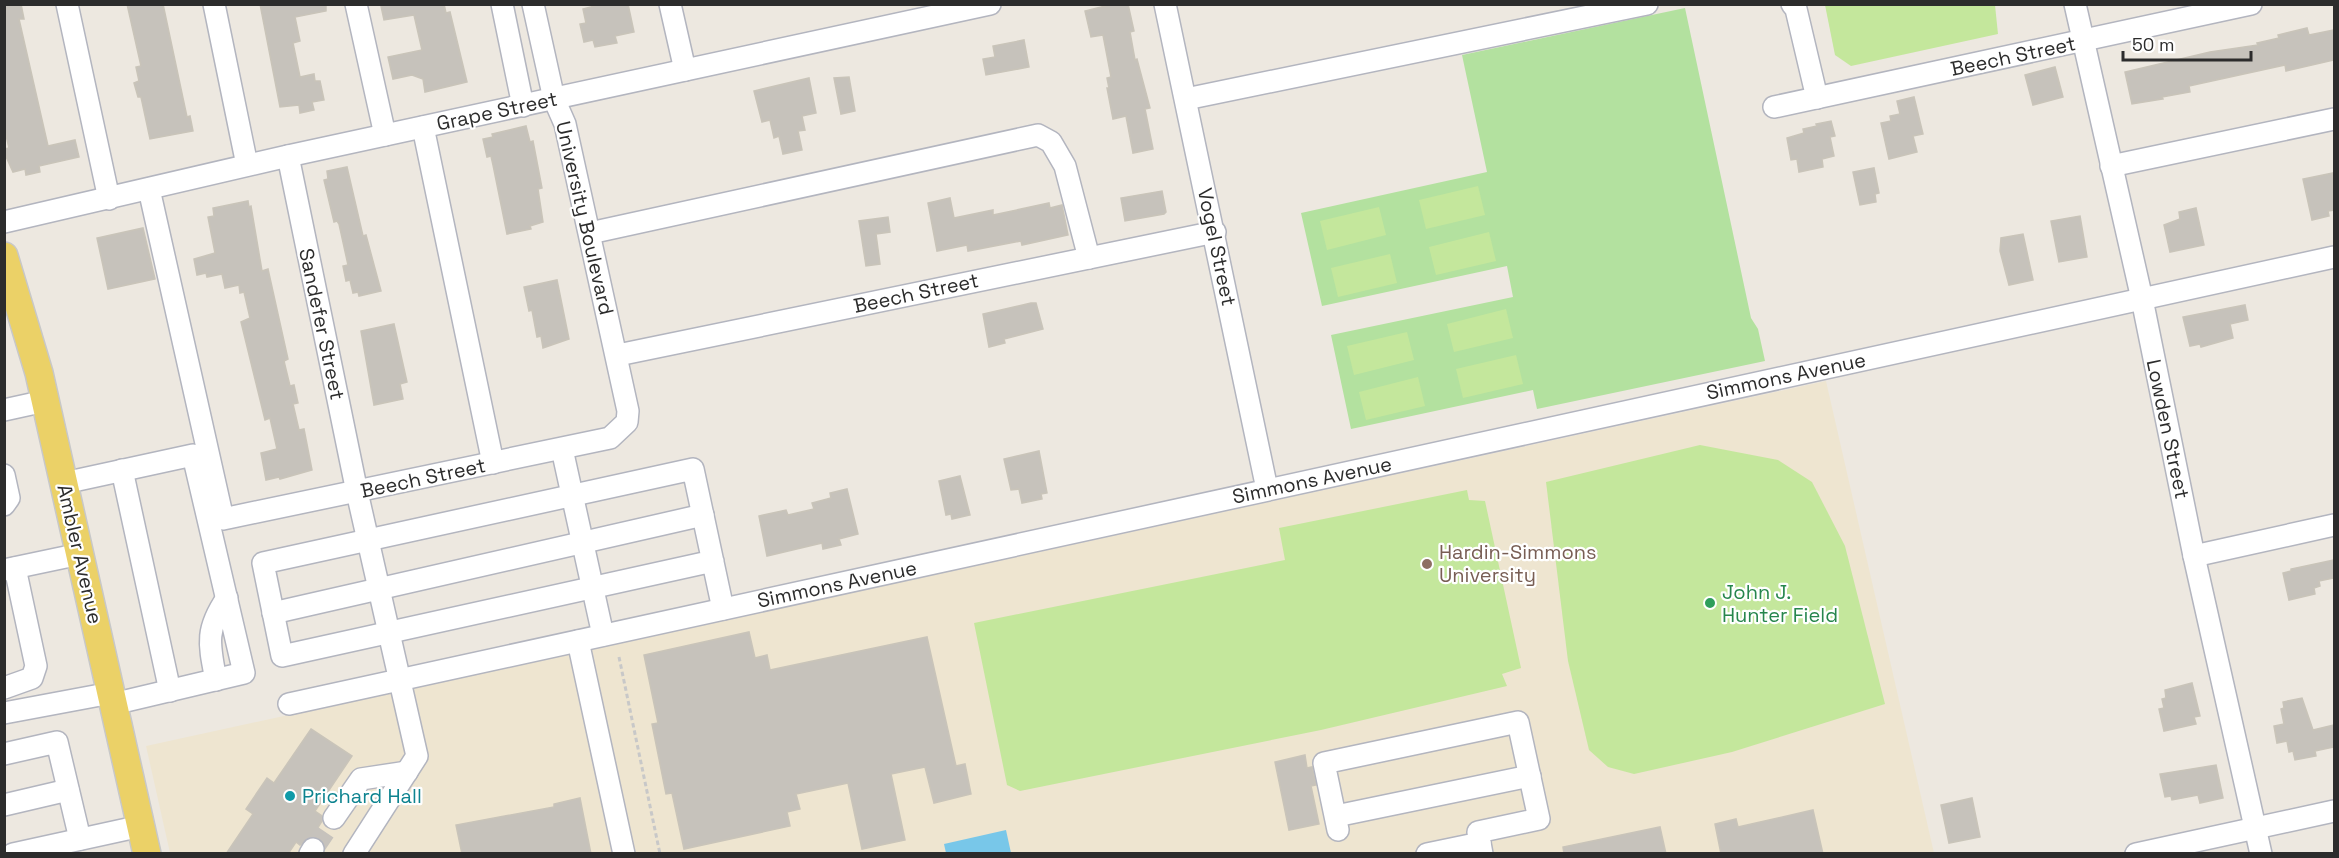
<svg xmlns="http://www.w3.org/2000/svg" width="2339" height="858" viewBox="0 0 2339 858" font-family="'Space Grotesk',sans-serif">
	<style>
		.education { fill: #eee5d0 }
		.green { fill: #b3e19f }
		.pitch { fill: #c4e79c }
		.water { fill: #78c7e9 }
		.building { fill: #c6c2bb; stroke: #c9c4b9; stroke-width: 1.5 }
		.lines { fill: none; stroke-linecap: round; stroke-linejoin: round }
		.minor-tunnel { stroke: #c6c2bc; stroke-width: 21; stroke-dasharray: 21 10; stroke-linecap: butt }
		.minor-casing { stroke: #b3b5bf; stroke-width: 24 }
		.major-casing { stroke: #c8c8c8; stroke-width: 30 }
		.path { stroke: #c8c8c8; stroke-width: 3; stroke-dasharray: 4.5 3; stroke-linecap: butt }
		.minor { stroke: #fff; stroke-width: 21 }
		.major { stroke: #ebd167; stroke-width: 27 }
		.education-dot { fill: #8d6e63; stroke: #fff; stroke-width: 2 }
		.leisure-dot { fill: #2e9e5b; stroke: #fff; stroke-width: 2 }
		.culture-dot { fill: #0f9aa8; stroke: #fff; stroke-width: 2 }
		.labels { text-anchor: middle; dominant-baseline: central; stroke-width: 4.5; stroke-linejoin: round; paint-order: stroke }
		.street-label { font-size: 20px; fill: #2c2c2c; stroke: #fff }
		.education-label { font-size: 20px; fill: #785e54; stroke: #fff; text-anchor: start }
		.leisure-label { font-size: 20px; fill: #27864d; stroke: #fff; text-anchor: start }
		.culture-label { font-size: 20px; fill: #0d838f; stroke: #fff; text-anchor: start }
	</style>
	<rect width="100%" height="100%" fill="#ede8e0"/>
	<path class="education" d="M1826,381l108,472h-1764l-24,-107z"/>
	<path class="green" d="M1685,8l66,310 7,11 7,32 -228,48 -4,-19 -182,39 -20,-94 182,-38 -6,-31 -185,40 -21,-93 186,-41 -25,-117z"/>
	<g class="pitch">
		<path d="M1825,5h170l3,29 -147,32 -16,-11z"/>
		<path d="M1478,186l7,29 -59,14 -7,-29z"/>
		<path d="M1379,207l7,28 -59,15 -7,-29z"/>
		<path d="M1489,232l7,29 -60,14 -7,-28z"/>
		<path d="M1390,254l7,29 -59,14 -7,-29z"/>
		<path d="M1506,309l7,29 -59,14 -7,-28z"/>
		<path d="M1407,332l7,28 -60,15 -7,-29z"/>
		<path d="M1516,355l7,29 -60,14 -7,-29z"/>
		<path d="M1418,377l7,29 -59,14 -7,-28z"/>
		<path d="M1700,445l78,15 34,22 33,64 40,158 -153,48 -98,22 -26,-7 -19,-17 -21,-89 -22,-179z"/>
		<path d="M1467,490l2,10 16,1 36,167 -19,6 5,12 -186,44 -301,61 -13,-6 -33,-162 311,-63 -6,-32z"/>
	</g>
	<path class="water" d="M1006,830l5,23h-65l-2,-9z"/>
	<g class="building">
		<path d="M4,4h17l3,15h-5l29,127 27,-6 4,17 -40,9 1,6 -14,3 -1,-6 -12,3 -9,-20v-3l5,-1 -5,-21z"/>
		<path d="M127,4h36l24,113 3,-1 3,15 -43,8 -9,-42h-3l-4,-14 5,-2 -3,-14 5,-1z"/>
		<path d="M260,4h66v7l-31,6 5,24 -7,2 7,34 14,-3 1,7h5l4,19 -12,2 2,8 -14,3 -1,-8 -19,2z"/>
		<path d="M389,4h55l2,9 4,-1 17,70 -42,10 -2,-13 -11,-4 -19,4 -5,-22 34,-7 -8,-35 -30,5 -3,-14z"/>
		<path d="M602,4h26l6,28 -19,4 2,7 -22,4 -2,-7 -9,2 -4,-18 6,-1 -3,-14z"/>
		<path d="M1113,4h15l6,27 -4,1 5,28 2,-1 13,49 -5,1 8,40 -20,4 -7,-37 -13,3 -6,-31h2l-2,-10 4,-1 -8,-42 -12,2 -6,-26z"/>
		<path d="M2307,28l2,7 25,-5v30l-48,11 -1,-6 -96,21 1,6 -28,5 1,2 -31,5 -7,-32 85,-20 48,-7 -1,-2 22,-5 -1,-3z"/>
		<path d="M1024,40l5,27 -43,8 -3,-16 12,-2 -2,-11z"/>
		<path d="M2055,67l8,30 -30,8 -8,-30z"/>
		<path d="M849,77l6,34 -14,3 -7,-36z"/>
		<path d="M809,78l7,35 -14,3 3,14 -7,1 4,19 -19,4 -4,-18 -5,2 -4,-18 -8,2 -8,-31z"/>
		<path d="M1914,97l9,37 -10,2 4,16 -28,7 -8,-36 10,-2 -1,-5 10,-2 -3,-13z"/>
		<path d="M1831,121l4,15 -5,1 4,19 -12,3 1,8 -24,5 -2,-13 -6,1 -4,-22 17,-5 -1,-4 14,-3 -1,-2z"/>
		<path d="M526,126l4,16 3,-1 9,47 -4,1 5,33 -13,4 1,3 -24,5 -14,-69 -2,-9 -4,1 -4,-18 10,-2 -1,-3z"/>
		<path d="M347,167l16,69 3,-1 15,56 -22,5 -1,-4 -5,1 -3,-13 -4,1 -3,-15 5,-1 -9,-41 -2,-3 -3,1 -10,-42 4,-1 -1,-8z"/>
		<path d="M1874,168l5,25 -4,1 1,8 -16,3 -7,-33z"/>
		<path d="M2333,173l1,37 -6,1 1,5 -17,4 -9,-41z"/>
		<path d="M1162,191l4,21 -2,2 -39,7 -4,-23z"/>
		<path d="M950,198l4,20 39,-8v5l56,-12 1,5 12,-3 6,30 -46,10 -1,-4 -53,10 -1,-6 -30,6 -9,-48z"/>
		<path d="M248,201l1,6 2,-1 11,65 6,-2 20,90 -4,2 6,25 4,-1 4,18 -5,1 6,26 5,-1 8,41 -32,9 -1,-2 -13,3 -5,-27 16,-4 -7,-31 -5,2 -24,-98 9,-4 -6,-26 -4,1 -1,-8 -14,3 -3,-14 -15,3 -1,-4 -9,2 -3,-16 21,-6 -7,-36 6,-1 -1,-8z"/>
		<path d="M2196,208l8,37 -34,7 -6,-27 16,-6 -1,-7z"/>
		<path d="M2080,216l7,41 -28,5 -8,-41z"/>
		<path d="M888,217l2,15 -14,2 4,30 -14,2 -7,-45z"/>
		<path d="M143,228l12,51 -47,10 -11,-51z"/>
		<path d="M2023,234l10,46 -24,5 -9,-34 1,-13z"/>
		<path d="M557,280l12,59 -26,9 -2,-12 -4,1 -5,-27 -3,1 -5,-24z"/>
		<path d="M1031,303h5l7,26 -39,10 1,4 -16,4 -6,-33z"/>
		<path d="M2245,305l3,15 -18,4 3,14 -32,9 -1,-3 -10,2 -7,-29z"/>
		<path d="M394,324l13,58 -7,2 3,15 -29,6 -13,-74z"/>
		<path d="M1039,451l8,42 -6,1 1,5 -20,4 -3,-14 -8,1 -7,-31z"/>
		<path d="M960,476l10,39 -18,4 -1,-5 -5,1 -7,-34z"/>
		<path d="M847,489l11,45 -19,5 2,6 -18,4 -1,-6 -55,13 -8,-40 27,-6 2,5 26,-6 -2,-6 19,-5 -1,-5z"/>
		<path d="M2334,560v18l-15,3 1,5 -6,2 1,6 -26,6 -6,-27 8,-2v-2z"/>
		<path d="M749,632l6,26 12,-3 3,15 157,-33 29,129 9,-2 6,30 -37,9 -9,-36 -34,7 14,66 -43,9 -14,-66 -52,11 4,15 -13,3 3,14 -106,23 -12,-56 -6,1 -14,-70 6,-1 -14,-68z"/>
		<path d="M2192,683l8,33 -6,1 2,7 -32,7 -5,-22 5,-1 -2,-9 4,-1 -1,-8z"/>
		<path d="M2302,698l11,32 21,-5v22l-19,4 1,5 -21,4 -2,-9 -4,1 -2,-11 -10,2 -3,-17 10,-2 -3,-15 3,-1 -1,-6z"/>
		<path d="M311,729l41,27 -37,55 7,5v5l-10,16 -12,8 -4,-3 -8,12h-62l27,-40 -7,-5 21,-31 7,5z"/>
		<path d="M1305,755l2,13 5,-1 4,18 -5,1 8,38 -30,6 -14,-68z"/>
		<path d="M2216,765l7,33 -23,5 -2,-8 -26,5 -1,-4 -6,1 -5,-23z"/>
		<path d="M580,798l11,56h-129l-6,-29 98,-18v-3z"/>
		<path d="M1972,798l8,39 -31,6 -8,-38z"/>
		<path d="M1813,810l10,44h-102l-6,-30 21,-5 2,8z"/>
		<path d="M1660,827l6,27h-102l-1,-7z"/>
	</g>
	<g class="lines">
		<path class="minor-tunnel" d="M313,849l21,-31"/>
		<defs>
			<g id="minor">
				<path d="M67,4l42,195"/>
				<path d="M214,4l33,161"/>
				<path d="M356,4l29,131"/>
				<path d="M502,4l21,102"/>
				<path d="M670,4l15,66"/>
				<path d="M1165,4l102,485"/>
				<path d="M1792,4l4,5 21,89"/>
				<path d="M2075,4l67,295 52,257 67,298"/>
				<path d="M1186,99l461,-95"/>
				<path d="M1774,107l477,-103"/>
				<path d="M423,127l70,336"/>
				<path d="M288,156l69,336 60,264 -63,98"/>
				<path d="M2111,166l223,-47"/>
				<path d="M149,189l74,330 387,-81 17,-16 1,-11 -63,-287 -11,-25 -21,-95"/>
				<path d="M4,222l284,-66 702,-152"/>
				<path d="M590,233l448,-98 13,7 14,24 24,92"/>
				<path d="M618,355l597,-123"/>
				<path d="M4,410l41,-9"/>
				<path d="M562,449l41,186"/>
				<path d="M122,470l48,221"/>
				<path d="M4,475l5,23 -5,7"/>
				<path d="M64,483l129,-28 51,218 -131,31"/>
				<path d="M2194,556l140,-31"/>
				<path d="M713,561l-431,95 -19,-93 430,-94 30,140"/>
				<path d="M4,570l76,-16"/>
				<path d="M273,613l430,-98"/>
				<path d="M578,641l46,213"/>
				<path d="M216,680c-7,-36 -11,-50 11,-82"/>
				<path d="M4,688l28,-10 4,-12 -21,-98"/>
				<path d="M289,704l2045,-447"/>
				<path d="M4,713l107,-20"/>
				<path d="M4,754l53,-12 23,97"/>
				<path d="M4,805l64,-15"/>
				<path d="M1336,816l194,-40"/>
				<path d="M334,818l27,-39 46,-7"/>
				<path d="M1338,830l-14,-67 194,-41 21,97 -61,13 4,22"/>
				<path d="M13,854l128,-28"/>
				<path d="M310,854l3,-5"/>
				<path d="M1427,854l53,-11"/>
				<path d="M2136,854l198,-43"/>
			</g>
			<path id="major" d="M4,256l35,117 108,481"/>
		</defs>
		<use href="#minor" class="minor-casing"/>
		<use href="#major" class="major-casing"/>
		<path class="path" d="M619,657l41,197"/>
		<use href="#minor" class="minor"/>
		<use href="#major" class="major"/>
	</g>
	<circle class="education-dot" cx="1427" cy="564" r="6"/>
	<circle class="leisure-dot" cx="1710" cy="603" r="6"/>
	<circle class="culture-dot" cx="290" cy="796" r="6"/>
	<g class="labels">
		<g class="street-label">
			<text transform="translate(2013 56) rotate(-12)">Beech Street</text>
			<text transform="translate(497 111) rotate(-12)">Grape Street</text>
			<text transform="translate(585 218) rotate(77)">University Boulevard</text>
			<text transform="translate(1217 247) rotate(78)">Vogel Street</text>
			<text transform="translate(916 293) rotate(-12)">Beech Street</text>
			<text transform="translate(322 324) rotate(78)">Sandefer Street</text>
			<text transform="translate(1786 376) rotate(-12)">Simmons Avenue</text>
			<text transform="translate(2168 429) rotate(78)">Lowden Street</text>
			<text transform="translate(423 478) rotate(-12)">Beech Street</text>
			<text transform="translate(1312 480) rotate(-12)">Simmons Avenue</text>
			<text transform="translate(80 554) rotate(77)">Ambler Avenue</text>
			<text transform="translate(837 584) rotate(-12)">Simmons Avenue</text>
		</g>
		<g class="education-label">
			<text x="1439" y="552">Hardin-Simmons<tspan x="1439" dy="23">University</tspan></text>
		</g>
		<g class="leisure-label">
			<text x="1722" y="592">John J.<tspan x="1722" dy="23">Hunter Field</tspan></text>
		</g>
		<g class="culture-label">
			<text x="302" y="796">Prichard Hall</text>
		</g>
	</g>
	<rect width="2339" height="858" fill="none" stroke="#2c2c2c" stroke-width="12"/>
	<path d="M2123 51v9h128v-9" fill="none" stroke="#2c2c2c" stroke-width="3"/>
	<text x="2132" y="51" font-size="18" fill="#2c2c2c" stroke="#ffffff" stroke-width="4.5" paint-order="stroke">50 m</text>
</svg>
